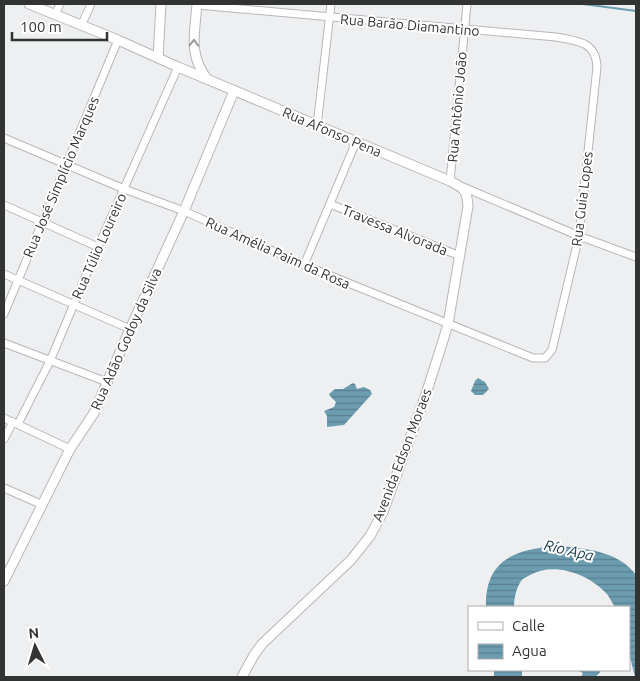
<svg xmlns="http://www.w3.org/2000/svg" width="640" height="681" viewBox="0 0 640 681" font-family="Ubuntu,sans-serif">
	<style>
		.water { fill: url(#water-rules) }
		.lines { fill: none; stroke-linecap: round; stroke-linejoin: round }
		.stream { stroke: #6c9caf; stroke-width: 2 }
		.minor-casing { stroke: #b7b7ba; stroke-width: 9 }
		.tertiary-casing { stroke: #b7b7ba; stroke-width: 11 }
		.minor { stroke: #fff; stroke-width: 7 }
		.tertiary { stroke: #fff; stroke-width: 9 }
		.oneway { stroke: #989999 }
		.labels { text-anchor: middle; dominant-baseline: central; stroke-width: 4; stroke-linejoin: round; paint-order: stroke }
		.street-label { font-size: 14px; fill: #323333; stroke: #fff }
		.water-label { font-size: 15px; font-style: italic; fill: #0e3a49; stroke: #fff }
	</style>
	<defs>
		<pattern id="water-rules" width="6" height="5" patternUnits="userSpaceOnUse" patternTransform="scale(1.25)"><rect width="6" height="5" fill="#6c9caf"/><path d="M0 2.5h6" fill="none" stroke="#59808f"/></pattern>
	</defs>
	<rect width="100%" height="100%" fill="#eeeff1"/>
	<g class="water">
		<path d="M478,378l7,4 4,7 -6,6h-8l-4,-4 4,-10z"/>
		<path d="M353,383l2,1 2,5 7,-2 6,3 2,4 -28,31 -17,2v-11l-3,-5 10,-4 2,-5 -6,-6 -1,-2 6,-5h8z"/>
		<path d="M557,546c27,2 62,5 79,29v102h-1l-6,-24v-46h-14c-3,-4 -5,-9 -8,-13 -18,-20 -53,-33 -77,-19 -3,2 -7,3 -9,6 -5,8 -7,17 -7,26h-28c-1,-48 30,-58 71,-61z"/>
		<rect x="494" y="670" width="28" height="7"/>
		<path d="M577,670h24c-3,9 -12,7 -20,7l2,-4z"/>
	</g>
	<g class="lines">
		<path class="stream" d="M583,4l53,7"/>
		<defs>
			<g id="minor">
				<path d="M55,15l5,-11"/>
				<path d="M81,26l10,-22"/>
				<path d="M317,126l14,-122"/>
				<path d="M4,138l120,51 60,22 120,54 229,93h12l7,-8 27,-114 18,-169c-1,-26 -20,-26 -41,-30l-359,-32"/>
				<path d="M450,181l17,-177"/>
				<path d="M463,187l116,49 57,21"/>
				<path d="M330,204l130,52"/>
				<path d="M4,205l94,42"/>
				<path d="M304,265l52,-123"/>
				<path d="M4,274l126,55"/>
				<path d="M4,314l114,-274"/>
				<path d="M4,343l103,39"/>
				<path d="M4,418l66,31"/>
				<path d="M18,424l32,-63 48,-114 80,-180"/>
				<path d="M4,439l9,-17"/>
				<path d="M4,488l39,17"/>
			</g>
			<g id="tertiary">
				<path d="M29,4l89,36 60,27 272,114c14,7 17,9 18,25l-20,118 -6,20 -17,53 -42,115 -13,24 -19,24 -89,84 -8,11 -12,22"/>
				<path d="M197,4c-2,29 -9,50 10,75"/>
				<path d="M158,58l3,-54"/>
				<path d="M4,581l66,-132 24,-36 36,-84 54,-118 50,-120"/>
			</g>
		</defs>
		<use href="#minor" class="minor-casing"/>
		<use href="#tertiary" class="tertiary-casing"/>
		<use href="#minor" class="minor"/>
		<use href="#tertiary" class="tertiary"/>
	</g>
	<defs><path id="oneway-chevron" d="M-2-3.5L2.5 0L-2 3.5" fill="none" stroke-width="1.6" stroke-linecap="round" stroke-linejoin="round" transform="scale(1.25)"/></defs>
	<use class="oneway" href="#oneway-chevron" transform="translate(194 43) rotate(-87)"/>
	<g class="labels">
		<g class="street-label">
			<text transform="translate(410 25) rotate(5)">Rua Barão Diamantino</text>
			<text transform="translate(457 107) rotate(-85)">Rua Antônio João</text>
			<text transform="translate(332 132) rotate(23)">Rua Afonso Pena</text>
			<text transform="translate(61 177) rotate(-67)">Rua José Simplício Marques</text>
			<text transform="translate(582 199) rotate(-83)">Rua Guia Lopes</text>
			<text transform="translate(395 230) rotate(22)">Travessa Alvorada</text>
			<text transform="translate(99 246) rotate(-66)">Rua Túlio Loureiro</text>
			<text transform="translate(278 253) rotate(24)">Rua Amélia Paim da Rosa</text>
			<text transform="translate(126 339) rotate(-66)">Rua Adão Godoy da Silva</text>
			<text transform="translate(402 455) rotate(-69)">Avenida Edson Moraes</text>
		</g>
		<g class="water-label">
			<text transform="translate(569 550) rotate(13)">Río Apa</text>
		</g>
	</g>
	<rect width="640" height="681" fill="none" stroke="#323333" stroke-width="10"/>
	<rect x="468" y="606" width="162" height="65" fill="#ffffff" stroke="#adadad"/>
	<rect x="478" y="622" width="25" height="8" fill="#ffffff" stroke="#adadad"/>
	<text x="512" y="631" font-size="15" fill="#323333">Calle</text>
	<rect x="478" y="644" width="25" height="15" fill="url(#water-rules)" stroke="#adadad"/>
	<text x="512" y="656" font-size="15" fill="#323333">Agua</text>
	<g transform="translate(35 646) rotate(355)" stroke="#ffffff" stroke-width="4" paint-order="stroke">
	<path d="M0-4L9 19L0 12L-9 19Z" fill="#323333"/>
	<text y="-8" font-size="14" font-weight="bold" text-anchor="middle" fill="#323333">N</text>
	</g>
	<path d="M12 32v8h95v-8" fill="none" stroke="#323333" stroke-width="2.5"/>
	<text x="20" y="32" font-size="15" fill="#323333" stroke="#ffffff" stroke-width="4" paint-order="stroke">100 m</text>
</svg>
